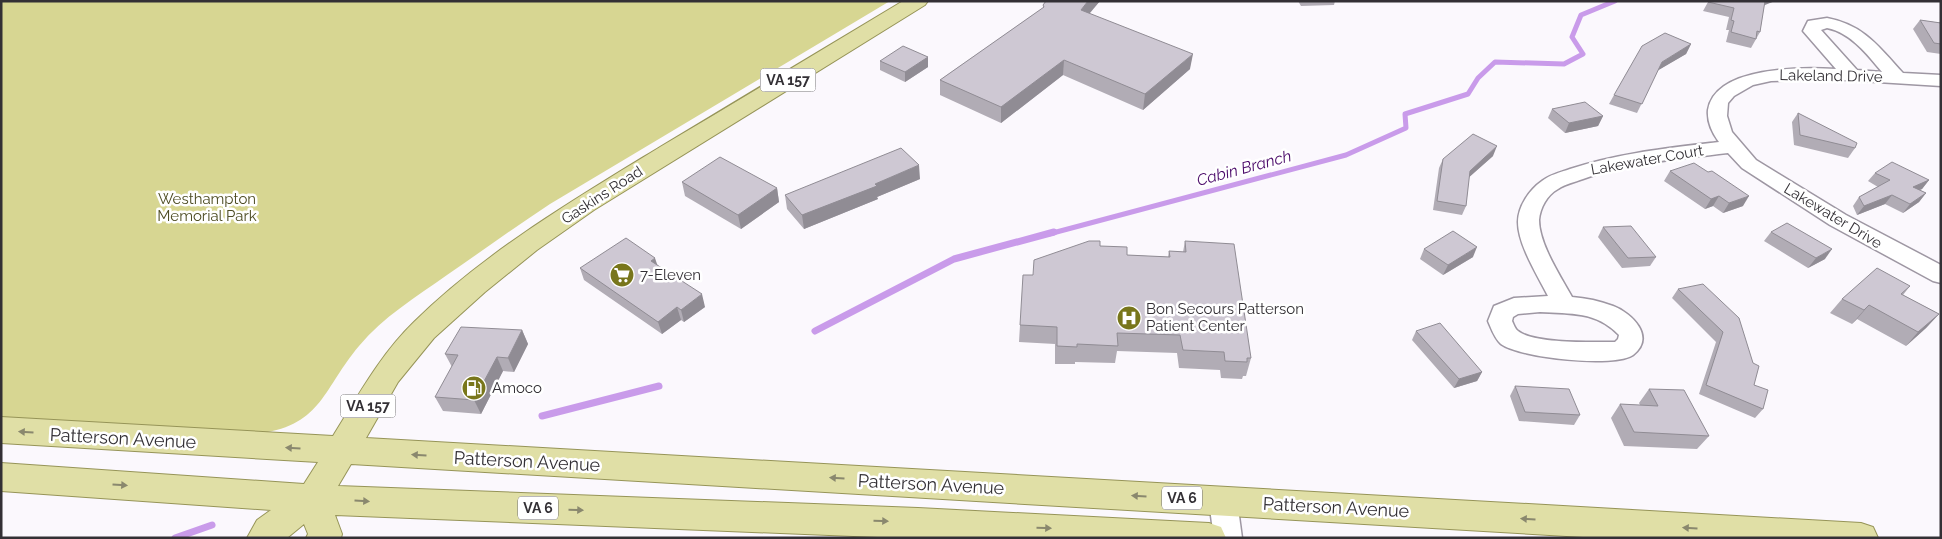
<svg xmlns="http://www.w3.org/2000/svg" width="1942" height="539" viewBox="0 0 1942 539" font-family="Raleway,sans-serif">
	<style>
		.green { fill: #d7d692 }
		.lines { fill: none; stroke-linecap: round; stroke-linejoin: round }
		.stream-far1 { stroke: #c99bea; stroke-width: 5 }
		.stream { stroke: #c99bea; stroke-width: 7 }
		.minor-casing { stroke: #9e97a3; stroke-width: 3 }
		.major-casing { stroke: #969458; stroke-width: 2 }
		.minor { fill: #fff; fill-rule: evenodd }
		.major { fill: #e0dfa6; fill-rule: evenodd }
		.wall { fill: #b1acb5 }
		.shaded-wall { fill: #908c94 }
		.building { fill: #cec8d3; stroke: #908c94 }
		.oneway { fill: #8a886e }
		.labels { text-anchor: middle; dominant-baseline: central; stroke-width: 5; stroke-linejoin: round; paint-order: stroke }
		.shield { fill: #fff; stroke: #706e72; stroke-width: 1 }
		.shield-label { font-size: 14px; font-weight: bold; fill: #333035 }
		.street-label { font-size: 15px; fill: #333035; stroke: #fff }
		.park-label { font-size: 15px; fill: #4d4c23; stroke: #fff }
		.poi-label { font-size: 15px; fill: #333035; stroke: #fff; text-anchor: start }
		.water-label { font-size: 16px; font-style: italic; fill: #4a0969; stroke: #fff }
		.near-street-label { font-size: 18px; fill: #333035; stroke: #fff }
	</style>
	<rect width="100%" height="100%" fill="#fbf8fd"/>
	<path class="green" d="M1,1h889l-340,203c-35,23 -68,47 -103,71 -31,22 -64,42 -88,71 -35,41 -37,79 -98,87l-260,-14z"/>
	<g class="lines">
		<path class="stream-far1" d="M1049,234l297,-79 60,-27 -1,-14 63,-20 10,-16 17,-16 69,2 19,-10 -11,-17 9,-22 34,-14"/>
		<g class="stream">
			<path d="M815,331l139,-72 100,-27"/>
			<path d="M542,416l117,-30"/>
			<path d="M175,538l37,-13"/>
		</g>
		<defs>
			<g id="minor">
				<path d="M1827,18c37,7 52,29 76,55l38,2v11l-112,-7 -58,2 -18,4 -19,11 -6,7 -1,13 5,16 24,28 90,55 95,50v18l-8,-2 -103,-56 -88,-57 -14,-15c-48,6 -99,9 -145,26 -8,3 -18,5 -25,10 -11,6 -18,19 -19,31 0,24 22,57 33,77 14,1 28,4 41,9 19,7 43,31 20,49 -18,13 -113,3 -132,-11 -6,-5 -10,-16 -13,-23l6,-15 20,-8 34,-2c-10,-20 -30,-51 -30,-74 0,-15 11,-32 24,-41 7,-6 19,-9 28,-12 48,-16 99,-21 149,-27 -7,-9 -12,-21 -11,-32 7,-44 94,-43 128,-41l-33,-38 5,-10zM1827,28c24,5 40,26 55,44l-25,-2 -36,-40zM1540,312c31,2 56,-1 79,23l-1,4 -3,3c-21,0 -81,2 -97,-11 -3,-2 -4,-6 -6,-10l1,-4 5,-3z"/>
				<path d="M1223,489l10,4 4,8 5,37h-28l-5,-37 4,-8z"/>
			</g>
			<path id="major" d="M903,1h25l-3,4 -331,205 -57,40 -52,42 -51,46 -36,44 -32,56 1495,85 12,4 5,11h-278l-1249,-74 -13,22 580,22 291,15 12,4 5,11h-324l-567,-23 7,19 -1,4h-35l2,-4 -4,-10 -17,14h-40l10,-18 14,-10 -270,-19v-28l303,21 14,-22 -317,-19v-26l332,19c25,-40 47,-81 81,-114 71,-70 161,-123 246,-175 81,-48 162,-97 243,-146z"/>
		</defs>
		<use href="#minor" class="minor-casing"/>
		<use href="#major" class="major-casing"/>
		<use href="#minor" class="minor"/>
		<use href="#major" class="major"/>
	</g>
	<g class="wall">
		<path d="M1046,1h54l-11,12 101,56 -47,41 -80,-35 -62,48 -61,-28v-15l103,-72v-3z"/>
		<path d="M1298,1h37l-1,4 -33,1z"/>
		<path d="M1708,2l56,4 -4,26 -9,16 -25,-6 3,-12h-3l3,-13 -26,-6z"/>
		<path d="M1920,20l21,3v31l-14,-2 -14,-23z"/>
		<path d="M1691,44l-5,10 -28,16 -21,43 -28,-9 5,-9z"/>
		<path d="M928,57v10l-23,15 -25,-12v-9z"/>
		<path d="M1552,109l51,7 -5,10 -33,7 -17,-15z"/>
		<path d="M1798,113l57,35 -7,10 -54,-13 -2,-23z"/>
		<path d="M1493,156l-24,21 -3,29 -4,9 -29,-5 6,-42 4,-9z"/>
		<path d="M1670,171l73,35 -20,7 -10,-7 -8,3 -41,-28z"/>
		<path d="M1875,173l54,7 -7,9 -2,1 6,3 -7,9 -16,11 -18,-9 -28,11 -4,-9 6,-9 19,-10 -10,-6z"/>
		<path d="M920,179l-43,18 1,2 -74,30 -17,-20 -2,-14z"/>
		<path d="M682,182l95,6 2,14 -38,27 -56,-33z"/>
		<path d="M1603,227l53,30 -6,9 -28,2 -24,-31z"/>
		<path d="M1771,232l54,27 -17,9 -44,-27z"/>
		<path d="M1185,241l66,117 -5,18h-3l-1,3 -21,-1 -1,-8 -41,-2 -2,-15 -60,-2 -2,12 -40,-1v2h-20v-20l-36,-2 1,-17 13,-50 67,-29 27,9 41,2 1,-6 14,1z"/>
		<path d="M1424,249l49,8 -30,18 -23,-16z"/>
		<path d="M657,265l48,42 -21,15 -3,-2 -19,14 -78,-54 -4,-12z"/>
		<path d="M1910,286l-7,9 36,19 -13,14 -20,18 -49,-27 -5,5 -22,-11 12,-14z"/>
		<path d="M1678,289l61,29 15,67 9,24 -8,9 -56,-24 17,-52 -44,-44z"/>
		<path d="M522,330l6,14 -14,28 -11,-1 -22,43 -38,-3 -8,-14 17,-30 -7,-13z"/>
		<path d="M1416,331l66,41 -5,9 -23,7 -42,-48z"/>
		<path d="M1515,386l65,29 -6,10 -55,-4 -9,-25z"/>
		<path d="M1649,389l60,47 -12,13 -73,-3 -13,-28 9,-14 20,1 -1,-2z"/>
	</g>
	<g class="shaded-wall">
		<path d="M1088,1h12l-20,24 1,-15z"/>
		<path d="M1763,1h12l-15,6z"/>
		<path d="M1691,44l-5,10 -29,17 5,-9z"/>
		<path d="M1193,54l-3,15 -47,41 2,-16z"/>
		<path d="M928,57v10l-23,15v-10z"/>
		<path d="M1064,60l-1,15 -62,48v-16z"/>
		<path d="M1603,116l-5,10 -33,7 4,-10z"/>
		<path d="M1497,146l-4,10 -27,24 4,-9z"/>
		<path d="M919,165l1,14 -43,18 1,2 -74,30 -2,-14z"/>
		<path d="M1929,180l-7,9 -16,6 7,-8z"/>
		<path d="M777,188l2,14 -38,27 -3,-14z"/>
		<path d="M1926,193l-7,9 -16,11 7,-9z"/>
		<path d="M1892,195l-7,9 -28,11 7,-9z"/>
		<path d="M1719,196l-6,10 -8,3 6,-10z"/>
		<path d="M1749,196l-6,10 -20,7 6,-10z"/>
		<path d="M1477,247l-4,10 -30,18 5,-10z"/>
		<path d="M1832,249l-7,10 -17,9 8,-10z"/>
		<path d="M655,258l4,12 -8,-9z"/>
		<path d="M702,294l3,13 -21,15 -3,-12z"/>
		<path d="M1869,305l-12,14 -5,5 12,-14z"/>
		<path d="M677,307l4,13 -19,14 -4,-12z"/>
		<path d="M1939,314l-13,14 -20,18 12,-14z"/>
		<path d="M522,330l6,14 -14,28 -6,-14z"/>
		<path d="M497,357l6,14 -22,43 -7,-14z"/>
		<path d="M1482,372l-5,9 -23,7 5,-9z"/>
	</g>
	<g class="building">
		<path d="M1046,1h42l-7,9 112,44 -48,40 -81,-34 -63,47 -61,-27 104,-73 -1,-2z"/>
		<path d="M1710,1h55l-5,31 -3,-1 -1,8 -25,-7 3,-11 -3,-1 3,-12 -26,-6z"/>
		<path d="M1920,20l21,3v21l-7,-1z"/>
		<path d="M1665,33l26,11 -29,18 -20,42 -28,-9 28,-49z"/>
		<path d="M903,46l25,11 -23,15 -25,-11z"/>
		<path d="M1585,102l18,14 -34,7 -17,-14z"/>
		<path d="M1798,113l59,30 -2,5 -55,-13z"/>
		<path d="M1473,134l24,12 -27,25 -4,35 -29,-5 6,-42z"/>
		<path d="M901,148l18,17 -44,19 2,2 -75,29 -17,-20z"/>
		<path d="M720,157l57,31 -39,27 -56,-33z"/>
		<path d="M1892,162l37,18 -16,7 13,6 -16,11 -18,-9 -28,11 -5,-9 31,-17 -15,-7z"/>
		<path d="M1694,163l14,9 4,-1 37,25 -20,7 -10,-7 -8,3 -41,-28z"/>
		<path d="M1787,223l45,26 -16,9 -45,-26z"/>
		<path d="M1631,226l25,31 -28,1 -25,-31z"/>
		<path d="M1453,231l24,16 -29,18 -24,-16z"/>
		<path d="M626,238l29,20 -4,3 51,33 -21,16 -4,-3 -19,15 -78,-54z"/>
		<path d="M1089,241h11v5l27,1v8l43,2 -1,-6 17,1 -1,-11 49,3 17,114h-4v4l-22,-1 -1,-9 -41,-2 -3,-15 -63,-2 1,13 -41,-2v3l-20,-1v-19l-37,-2 3,-50h10l1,-15z"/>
		<path d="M1877,268l33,18 -9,8 38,20 -21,18 -49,-27 -5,5 -22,-11z"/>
		<path d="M1703,284l36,34 14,45 6,3 -5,19 14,5 -5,19 -57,-24 17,-53 -45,-43z"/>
		<path d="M1440,323l42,49 -23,7 -43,-48z"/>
		<path d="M461,327l61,3 -14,28 -11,-1 -23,43 -39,-3 23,-42 -13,-1z"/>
		<path d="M1515,386l54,3 11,26 -55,-3z"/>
		<path d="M1649,389l35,1 25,46 -75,-4 -14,-28 38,2z"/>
	</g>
	<defs><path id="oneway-solid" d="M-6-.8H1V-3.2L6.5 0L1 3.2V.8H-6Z" transform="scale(1.25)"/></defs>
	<g class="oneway">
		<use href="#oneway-solid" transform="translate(26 432) rotate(-177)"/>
		<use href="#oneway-solid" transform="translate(293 448) rotate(-177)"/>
		<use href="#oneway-solid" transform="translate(419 455) rotate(-177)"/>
		<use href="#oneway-solid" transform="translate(837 478) rotate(-177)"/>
		<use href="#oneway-solid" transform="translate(120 485) rotate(4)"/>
		<use href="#oneway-solid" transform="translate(1139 496) rotate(-177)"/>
		<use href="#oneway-solid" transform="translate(362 501) rotate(3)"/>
		<use href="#oneway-solid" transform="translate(576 510) rotate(2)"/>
		<use href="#oneway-solid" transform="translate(1528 519) rotate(-177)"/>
		<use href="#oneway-solid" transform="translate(881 521) rotate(2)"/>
		<use href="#oneway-solid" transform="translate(1044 528) rotate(2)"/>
		<use href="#oneway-solid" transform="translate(1690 528) rotate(-177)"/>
	</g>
	<defs>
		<symbol id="supermarket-disc" viewBox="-11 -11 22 22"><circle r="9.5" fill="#78761b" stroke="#fff"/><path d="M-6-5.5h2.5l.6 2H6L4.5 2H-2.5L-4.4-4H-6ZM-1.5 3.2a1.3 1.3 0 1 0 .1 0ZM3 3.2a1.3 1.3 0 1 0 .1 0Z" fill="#fff"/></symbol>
		<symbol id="hospital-disc" viewBox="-11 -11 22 22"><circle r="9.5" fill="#78761b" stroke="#fff"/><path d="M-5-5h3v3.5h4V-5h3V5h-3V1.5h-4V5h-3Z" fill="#fff"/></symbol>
		<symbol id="fuel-disc" viewBox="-11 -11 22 22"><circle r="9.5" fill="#78761b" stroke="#fff"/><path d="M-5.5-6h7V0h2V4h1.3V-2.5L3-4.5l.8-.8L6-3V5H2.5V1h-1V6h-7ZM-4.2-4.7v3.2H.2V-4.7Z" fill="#fff"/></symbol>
	</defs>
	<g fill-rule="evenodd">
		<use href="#supermarket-disc" x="608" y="261" width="28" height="28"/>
		<use href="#hospital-disc" x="1115" y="304" width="28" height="28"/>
		<use href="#fuel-disc" x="460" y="374" width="28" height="28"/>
	</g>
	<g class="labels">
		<g class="shield">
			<rect x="760.5" y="68.5" width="55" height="23" rx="4"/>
			<rect x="340.5" y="394.5" width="55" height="23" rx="4"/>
			<rect x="1162" y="486.5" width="40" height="23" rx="4"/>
			<rect x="518" y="496.5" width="40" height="23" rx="4"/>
		</g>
		<g class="shield-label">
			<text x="788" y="80">VA 157</text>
			<text x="368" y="406">VA 157</text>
			<text x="1182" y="498">VA 6</text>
			<text x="538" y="508">VA 6</text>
		</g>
		<g class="street-label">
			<text transform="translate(1831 76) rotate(1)">Lakeland Drive</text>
			<text transform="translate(1647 160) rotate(-10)">Lakewater Court</text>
			<text transform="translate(602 195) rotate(-33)">Gaskins Road</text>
			<text transform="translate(1833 216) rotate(31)">Lakewater Drive</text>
		</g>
		<g class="park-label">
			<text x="207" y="199">Westhampton<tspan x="207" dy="17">Memorial Park</tspan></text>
		</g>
		<g class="poi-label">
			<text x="640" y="275">7-Eleven</text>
			<text x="1146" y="309">Bon Secours Patterson<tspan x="1146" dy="17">Patient Center</tspan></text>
			<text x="492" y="388">Amoco</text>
		</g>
		<g class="water-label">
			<text transform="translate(1244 168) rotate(-15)">Cabin Branch</text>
		</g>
		<g class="near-street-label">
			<text transform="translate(123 438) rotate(3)">Patterson Avenue</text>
			<text transform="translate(527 461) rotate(3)">Patterson Avenue</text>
			<text transform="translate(931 484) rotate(3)">Patterson Avenue</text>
			<text transform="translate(1336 507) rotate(3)">Patterson Avenue</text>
		</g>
	</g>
	<rect width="1942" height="539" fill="none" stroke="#333035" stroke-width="5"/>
</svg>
